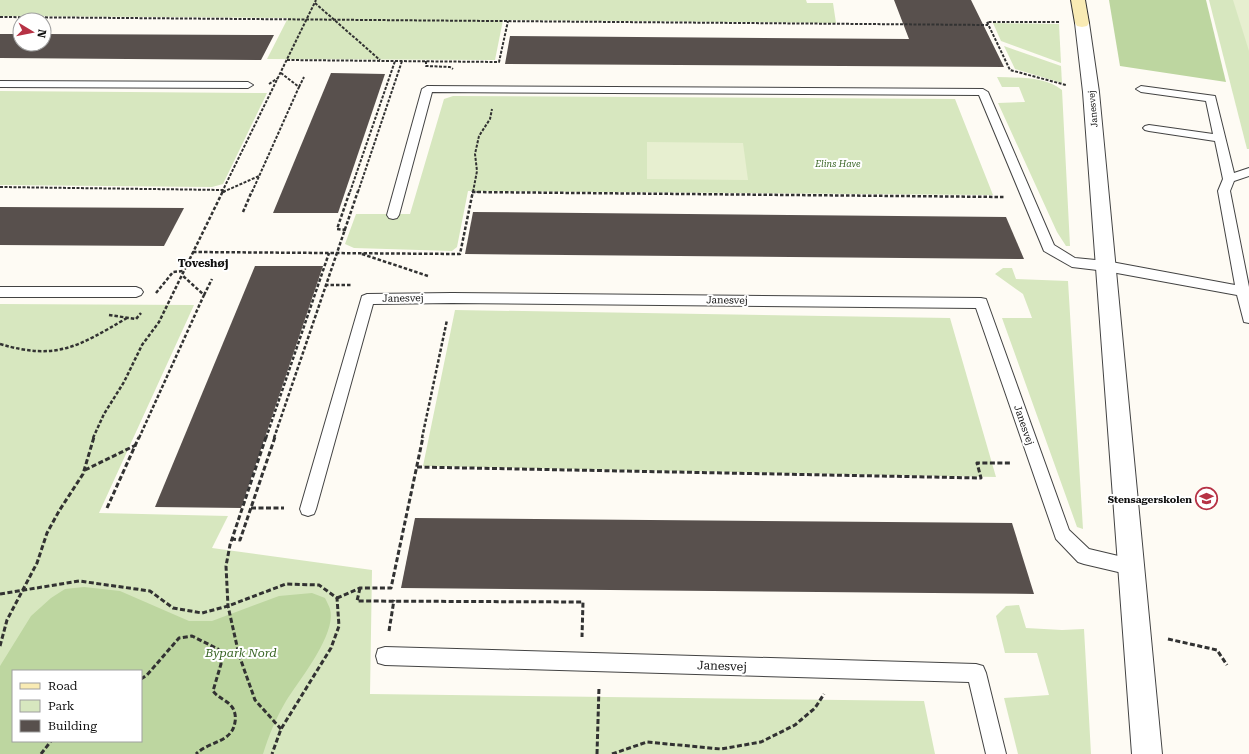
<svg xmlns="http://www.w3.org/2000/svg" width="1249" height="754" viewBox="0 0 1249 754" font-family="'Roboto Serif',serif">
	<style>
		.green { fill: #d7e7bf; fill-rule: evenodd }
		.forest { fill: #bdd6a0; fill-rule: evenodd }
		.pitch { fill: #e7efd0 }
		.building { fill: #58504d }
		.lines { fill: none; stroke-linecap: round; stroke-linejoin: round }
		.lane-casing { stroke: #434343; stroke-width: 2 }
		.street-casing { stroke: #434343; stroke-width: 2 }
		.secondary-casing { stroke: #323232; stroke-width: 2 }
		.path-far2 { stroke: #323232; stroke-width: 2; stroke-dasharray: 3 1.5; stroke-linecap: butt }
		.path-far1 { stroke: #323232; stroke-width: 2.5; stroke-dasharray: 3.5 2; stroke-linecap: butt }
		.path { stroke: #323232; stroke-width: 3; stroke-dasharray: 5 2.5; stroke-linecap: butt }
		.lane { fill: #fff; fill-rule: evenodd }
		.street { fill: #fff; fill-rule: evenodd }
		.secondary { fill: #f9ebb4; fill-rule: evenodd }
		.labels { text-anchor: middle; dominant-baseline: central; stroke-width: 4; stroke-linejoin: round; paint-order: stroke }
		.far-street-label { font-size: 9px; fill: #101010; stroke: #fff }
		.far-park-label { font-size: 9px; font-style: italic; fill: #386424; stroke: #fff }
		.street-label { font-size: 10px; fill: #101010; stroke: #fff }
		.poi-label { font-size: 10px; font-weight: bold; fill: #101010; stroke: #fff; text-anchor: end }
		.neighbourhood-label { font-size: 11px; font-weight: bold; fill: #101010; stroke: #fff }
		.near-park-label { font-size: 12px; font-style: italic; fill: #386424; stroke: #fff }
		.near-street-label { font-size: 12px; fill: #101010; stroke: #fff }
	</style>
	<rect width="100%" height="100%" fill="#fefbf4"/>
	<g class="green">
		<path d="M0,0h806l1,3h26l3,20 -333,-3 -8,40 -228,-1 21,-41 -288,-2z"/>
		<path d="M1209,0h40v149h-2z"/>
		<path d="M993,23l66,1 2,39 -60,-22z"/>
		<path d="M1004,46l57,20 1,17 -47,-14z"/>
		<path d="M997,77c22,1 47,-1 65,13l8,156h-4l-9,-14 -59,-129 27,-1 -6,-15h-17z"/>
		<path d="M0,91l267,2 -44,91 -11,3 -212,-2z"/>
		<path d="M453,96l502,3 38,96 -525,-4 -11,56 -5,4 -98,-3 -9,-4 11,-30h54l34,-115z"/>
		<path d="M1003,268h9l4,11 52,2 15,248 -6,-2 -75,-209h30l-9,-24 -28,-20z"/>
		<path d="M0,304l194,1 -95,208 129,3 -16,32 160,22 -2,124 554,7 11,53h-935zM13,671h128v70h-128z"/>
		<path d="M455,310l495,8 46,159 -573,-11z"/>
		<path d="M1019,605l7,23 36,2 22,-1 7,125h-73l-14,-56 45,-3 -12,-42h-32l-9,-37 10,-10z"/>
	</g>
	<g class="forest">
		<path d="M1109,0h97l20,82 -106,-16z"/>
		<path d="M84,587l36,4 69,30h23l67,-25 33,-3 13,5c2,4 4,8 5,11 7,25 -31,71 -44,92 -10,17 -17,34 -23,53h-263v-88l31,-50 20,-18 14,-9zM13,671h128v70h-128z"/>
	</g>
	<g class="pitch">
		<path d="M1233,0h16v51z"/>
		<path d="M647,142l96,1 5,37 -101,-1z"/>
	</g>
	<g class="building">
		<path d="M894,0h77l33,67 -499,-3 5,-28 399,3z"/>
		<path d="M0,34h20v10h24v-10l230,1 -13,25 -261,-2z"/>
		<path d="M331,73l54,1 -47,139h-65z"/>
		<path d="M0,207l184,1 -20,38 -164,-1z"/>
		<path d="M473,212l533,5 18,42 -559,-5z"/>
		<path d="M255,266h68l-82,242 -86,-1z"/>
		<path d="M415,518l597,5 22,71 -633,-6z"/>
	</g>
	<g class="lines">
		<defs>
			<g id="lane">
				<path d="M0,81l248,1 5,3 -5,3 -248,-1z"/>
				<path d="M427,86l556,3 5,3 66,153 21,13 31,3 129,24 -17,-94 5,-12 -8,-38 -66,-10 -4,-1 -2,-2 2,-2 4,-1 64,9 -7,-33 -65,-9 -5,-3 5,-3 74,10 19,77 15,-5v8l-15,5 -4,10 19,96v36l-5,-1 -7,-27 -131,-24 -34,-4 -28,-16 -65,-156 -547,-3 -33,123 -2,3 -4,1 -4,-1 -2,-3 35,-126z"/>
				<path d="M0,287h136l5,2 2,3 -2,3 -5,2h-136z"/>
				<path d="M452,293l529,5 5,1 83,231 20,19 42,10 6,2 3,6 -3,6 -6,2 -47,-11 -6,-2 -22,-23 -80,-231 -524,-5 -79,1 -57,205 -2,5 -6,2 -6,-2 -2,-5 62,-213 5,-2z"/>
				<path d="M385,647l591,17 7,2 3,7 20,81h-20l-17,-72 -584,-17 -7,-2 -2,-7 2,-7z"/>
			</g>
			<path id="street" d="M1082,19l5,1 2,3 10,69 63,662h-30l-49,-662 -8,-69 2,-3z"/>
			<path id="secondary" d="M1071,0h14l4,23 -2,3 -5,1 -5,-1 -2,-3z"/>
		</defs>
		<use href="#lane" class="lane-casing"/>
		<use href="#street" class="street-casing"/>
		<use href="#secondary" class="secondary-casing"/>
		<g class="path-far2">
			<path d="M315,3l65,57"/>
			<path d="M0,17l988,8"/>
			<path d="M1059,22h-72l23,48 56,15"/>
			<path d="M287,60l212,2 9,-41"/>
			<path d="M426,61v5l24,1 3,2"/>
			<path d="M269,84l9,-6"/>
			<path d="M299,87l5,-10"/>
			<path d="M0,187l223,3"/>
			<path d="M222,192l94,-192"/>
			<path d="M223,192l36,-16"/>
			<path d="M252,192l47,-105 -18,-14"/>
			<path d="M350,192l45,-131"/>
			<path d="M358,192l44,-131"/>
			<path d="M472,192h9"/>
			<path d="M473,192l4,-21 -2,-17 4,-18 11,-17 2,-10"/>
		</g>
		<g class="path-far1">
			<path d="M223,192l2,-1"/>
			<path d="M472,192l532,5"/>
			<path d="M243,212l9,-21"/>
			<path d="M346,230l-9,-1 13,-38"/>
			<path d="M193,252l267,2 13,-63"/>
			<path d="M362,254l66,22"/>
			<path d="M325,285h26"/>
			<path d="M156,293l17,-21 10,-1"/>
			<path d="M204,295l8,-16"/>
			<path d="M109,315l27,4 5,-6"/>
			<path d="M0,344c57,17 79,2 127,-26"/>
			<path d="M93,438l11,-24 20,-32 18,-37 17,-23 64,-131"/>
			<path d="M139,438l65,-143 -22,-20"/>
			<path d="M266,438l63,-185"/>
			<path d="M274,438l84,-247"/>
			<path d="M422,438l25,-118"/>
		</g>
		<g class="path">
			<path d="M266,437l-36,108 -4,21 2,40 11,49 16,45 26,29"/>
			<path d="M417,467l564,11 -4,-15h35"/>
			<path d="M85,470l51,-25"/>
			<path d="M107,508l32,-71"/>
			<path d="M251,508h33"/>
			<path d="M231,539l9,1 35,-103"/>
			<path d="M360,588l-3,13 226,1 -1,35"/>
			<path d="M0,594l79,-13 71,10 23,17 29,5 26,-7 58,-22 33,1 18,13 2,28 -8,22 -50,81 -9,25"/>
			<path d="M337,598l23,-10h31l32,-151"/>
			<path d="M389,631l5,-31"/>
			<path d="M1168,639l49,11 10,15"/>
			<path d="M0,646l7,-26 30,-57 10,-30 12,-22 24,-37 11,-37"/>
			<path d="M141,679l6,-4 32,-37 13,-2 26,13 2,5 1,10 -8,27c5,7 14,9 19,16 3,4 4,10 3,15 -3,21 -26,19 -39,32"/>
			<path d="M41,754l10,-13"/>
			<path d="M597,754l2,-67"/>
			<path d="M612,754l35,-12 74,7 40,-7 34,-17 20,-17 9,-14"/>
		</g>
		<use href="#lane" class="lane"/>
		<use href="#street" class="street"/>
		<use href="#secondary" class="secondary"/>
	</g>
	<defs>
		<symbol id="school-ring" viewBox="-11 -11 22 22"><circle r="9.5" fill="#fff" stroke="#b63245" stroke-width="1.5"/><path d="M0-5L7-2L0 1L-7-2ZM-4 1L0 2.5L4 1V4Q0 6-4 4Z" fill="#b63245"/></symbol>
	</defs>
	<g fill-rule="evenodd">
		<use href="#school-ring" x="1194" y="486" width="25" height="25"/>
	</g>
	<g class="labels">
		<g class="far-street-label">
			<text transform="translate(1093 109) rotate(-95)">Janesvej</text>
		</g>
		<g class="far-park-label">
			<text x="838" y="164">Elins Have</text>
		</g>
		<g class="street-label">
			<text transform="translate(403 298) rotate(-1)">Janesvej</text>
			<text transform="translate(727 300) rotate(1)">Janesvej</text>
			<text transform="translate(1024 425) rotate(71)">Janesvej</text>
		</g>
		<g class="poi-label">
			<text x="1192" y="499">Stensagerskolen</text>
		</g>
		<g class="neighbourhood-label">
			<text x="203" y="263">Toveshøj</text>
		</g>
		<g class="near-park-label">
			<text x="241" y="653">Bypark Nord</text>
		</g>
		<g class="near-street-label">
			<text transform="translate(722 666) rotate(2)">Janesvej</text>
		</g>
	</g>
	<rect x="12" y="670" width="130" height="72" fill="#ffffff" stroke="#9f9f9f"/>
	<rect x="20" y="683" width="20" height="6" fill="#f9ebb4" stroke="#9f9f9f"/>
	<text x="48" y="690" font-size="12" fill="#101010">Road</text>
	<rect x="20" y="700" width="20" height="12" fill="#d7e7bf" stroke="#9f9f9f"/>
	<text x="48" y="710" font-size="12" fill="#101010">Park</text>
	<rect x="20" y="720" width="20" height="12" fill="#58504d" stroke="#9f9f9f"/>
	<text x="48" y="730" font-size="12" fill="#101010">Building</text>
	<g transform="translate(32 32) rotate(100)"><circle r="19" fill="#ffffff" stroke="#9f9f9f"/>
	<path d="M0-3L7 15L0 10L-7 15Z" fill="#b63245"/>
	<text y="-6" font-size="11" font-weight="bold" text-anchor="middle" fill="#101010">N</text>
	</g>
</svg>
